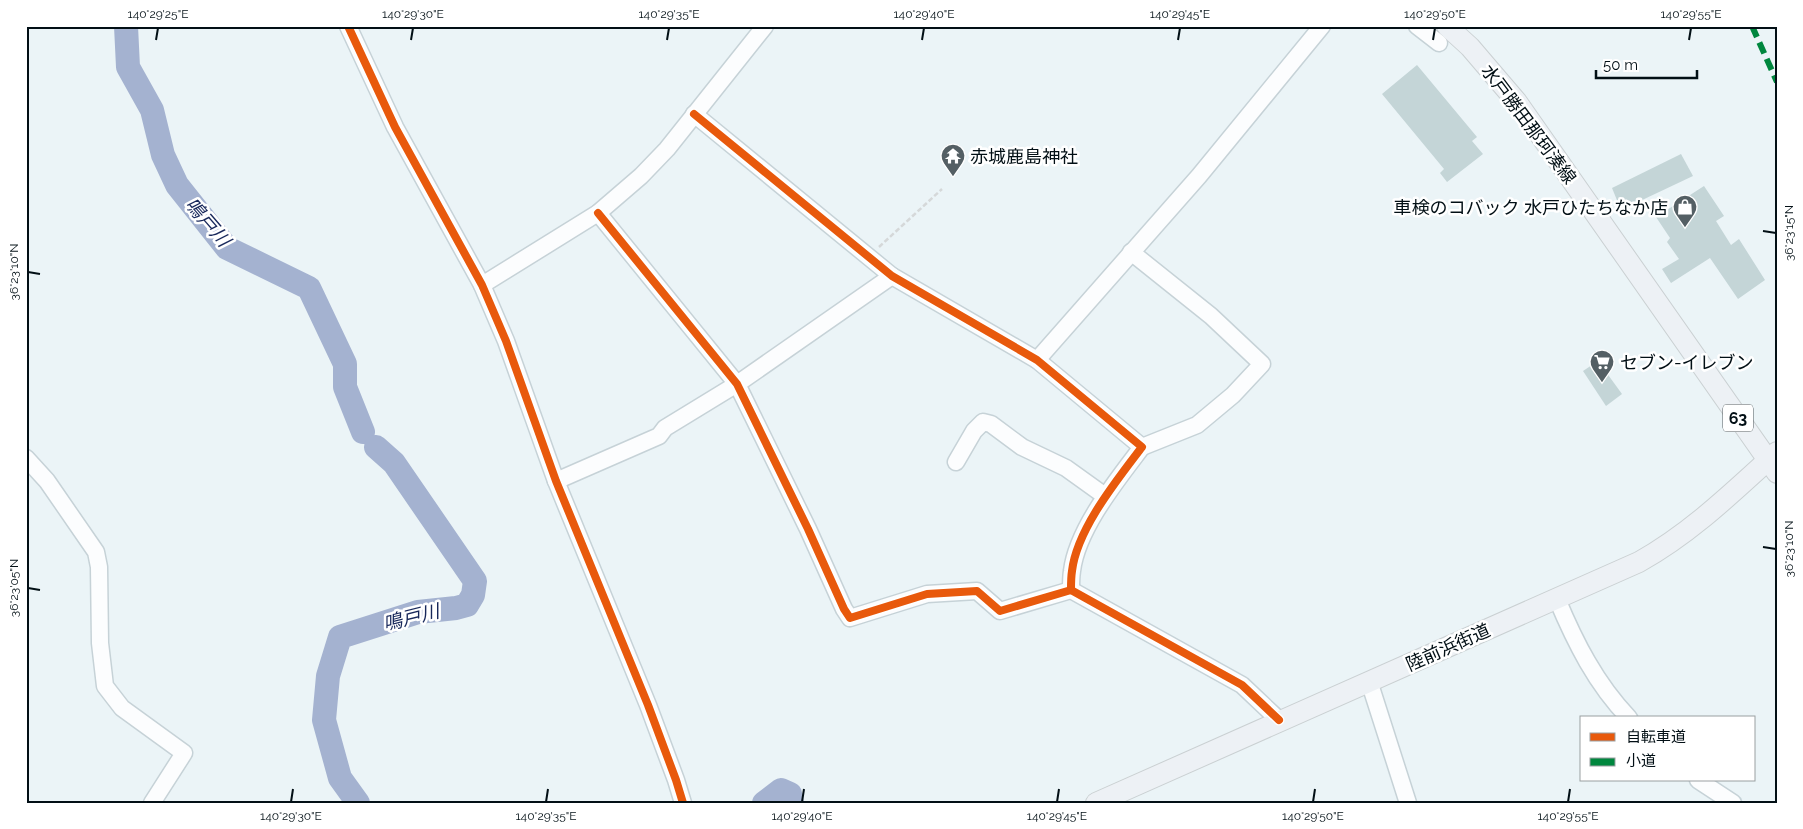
<svg xmlns="http://www.w3.org/2000/svg" width="1803" height="829" viewBox="0 0 1803 829" font-family="Raleway,'Noto Sans JP',sans-serif">
	<style>
		.lines { fill: none; stroke-linecap: round; stroke-linejoin: round }
		.river { stroke: #a4b2d0; stroke-width: 24 }
		.building { fill: #c4d5d7 }
		.minor-casing { stroke: #c6d2d7; stroke-width: 19 }
		.major-casing { stroke: #cad0d2; stroke-width: 22 }
		.path { stroke: #d5d8d9; stroke-width: 2.5; stroke-dasharray: 5 2.5; stroke-linecap: butt }
		.minor { stroke: #fcfdfe; stroke-width: 16 }
		.major { stroke: #edf1f5; stroke-width: 20 }
		.quiet { stroke: #00873e; stroke-width: 6; stroke-dasharray: 12 6; stroke-linecap: butt }
		.cycleway-casing { stroke: #fff; stroke-width: 11 }
		.cycleway { stroke: #e8590c; stroke-width: 8 }
		.ticks { fill: none; stroke: #020f15; stroke-width: 2 }
		.labels { text-anchor: middle; dominant-baseline: central; stroke-width: 5; stroke-linejoin: round; paint-order: stroke }
		.shield { fill: #fff; stroke: #4e575b; stroke-width: 1 }
		.shield-label { font-size: 16px; font-weight: bold; fill: #020f15 }
		.street-label { font-size: 18px; fill: #020f15; stroke: #fff }
		.poi-label { font-size: 18px; fill: #020f15; stroke: #fff; text-anchor: start }
		.water-label { font-size: 19px; font-style: italic; fill: #17275a; stroke: #fff }
		.neatline { fill: none; stroke: #020f15; stroke-width: 2 }
		.ticks-label { font-size: 12px; text-anchor: middle; fill: #020f15 }
	</style>
	<rect width="100%" height="100%" fill="#ebf4f7"/>
	<g class="lines">
		<g class="river">
			<path d="M126,26l2,41 24,43 11,45 14,30 50,63 82,40 36,76v23l18,45"/>
			<path d="M358,803l-18,-25 -16,-58 4,-44 12,-39 78,-25 38,-4 11,-3 6,-10 2,-14 -81,-118 -18,-16"/>
			<path d="M764,803l17,-13 9,4 2,9"/>
		</g>
	</g>
	<g class="building">
		<path d="M1417,65l60,72 -5,4 11,13 -36,28 -7,-9 4,-4 -62,-75z"/>
		<path d="M1681,154l12,22 -72,34 -9,-22z"/>
		<path d="M1704,186l20,30 -8,5 15,24 8,-6 26,41 -27,19 -28,-41 -39,25 -9,-14 17,-10 -12,-17 3,-4 -14,-21z"/>
		<path d="M1598,361l24,33 -16,12 -23,-35z"/>
	</g>
	<g class="lines">
		<defs>
			<g id="minor">
				<path d="M348,26l47,101 87,158 24,56 50,140 92,224 28,75 7,23"/>
				<path d="M1417,26l22,17"/>
				<path d="M694,114l198,162 145,84 105,87c-25,33 -65,82 -70,124 -1,6 -1,13 -1,19"/>
				<path d="M598,213l139,171 71,145 36,80 6,9 77,-24 50,-3 23,20 71,-21 171,95 37,35"/>
				<path d="M1131,252l80,64 51,48 -29,31 -36,30 -55,22"/>
				<path d="M482,285l116,-72 43,-37 26,-27 98,-123"/>
				<path d="M1037,360l162,-184 123,-150"/>
				<path d="M26,458l21,23 49,71 3,15 1,76 5,43 17,22 62,45 -32,50"/>
				<path d="M956,462l18,-31 9,-9 8,2 31,23 44,21 39,28"/>
				<path d="M556,481l103,-45 6,-8 72,-44 155,-108"/>
				<path d="M1557,599c18,43 39,85 72,119"/>
				<path d="M1369,681l39,122"/>
				<path d="M1698,780l35,23"/>
			</g>
			<g id="major">
				<path d="M1447,26l23,21 47,55 260,371"/>
				<path d="M1096,803l543,-241c52,-29 94,-70 138,-110"/>
			</g>
		</defs>
		<use href="#minor" class="minor-casing"/>
		<use href="#major" class="major-casing"/>
		<path class="path" d="M879,247l63,-58"/>
		<use href="#minor" class="minor"/>
		<use href="#major" class="major"/>
		<path class="quiet" d="M1752,26l25,56"/>
		<defs>
			<g id="cycleway">
				<path d="M348,26l47,101 87,158 24,56 50,140 92,224 28,75 7,23"/>
				<path d="M694,114l198,162 145,84 105,87c-25,33 -65,82 -70,124 -1,6 -1,13 -1,19"/>
				<path d="M598,213l139,171 71,145 36,80 6,9 77,-24 50,-3 23,20 71,-21 171,95 37,35"/>
			</g>
		</defs>
		<use href="#cycleway" class="cycleway-casing"/>
		<use href="#cycleway" class="cycleway"/>
	</g>
	<path class="ticks" d="M156,40l2,-12M411,40l2,-12M667,40l2,-12M922,40l2,-12M1178,40l2,-12M1433,40l2,-12M1689,40l2,-12M1763,231l13,2M28,272l12,2M1763,547l13,2M28,588l12,2M291,802l2,-13M546,802l2,-13M802,802l2,-13M1057,802l2,-13M1313,802l2,-13M1568,802l2,-13"/>
	<defs>
		<symbol id="temple-pin" viewBox="-11 -11 22 30"><path d="M0 17L-7.5 6A9.5 9.5 0 1 1 7.5 6Z" fill="#545f64" stroke="#fff"/><path d="M0-6L5-2H3V0L6.5 2.5H4V6H1.5V3h-3V6H-4V2.5H-6.5L-3 0V-2H-5Z" fill="#fff"/></symbol>
		<symbol id="shop-pin" viewBox="-11 -11 22 30"><path d="M0 17L-7.5 6A9.5 9.5 0 1 1 7.5 6Z" fill="#545f64" stroke="#fff"/><path d="M-5-2.5h2.3a2.7 3.5 0 0 1 5.4 0H5L5.5 6h-11ZM-1.5-2.5h3a1.5 2.3 0 0 0-3 0Z" fill="#fff"/></symbol>
		<symbol id="supermarket-pin" viewBox="-11 -11 22 30"><path d="M0 17L-7.5 6A9.5 9.5 0 1 1 7.5 6Z" fill="#545f64" stroke="#fff"/><path d="M-6-5.5h2.5l.6 2H6L4.5 2H-2.5L-4.4-4H-6ZM-1.5 3.2a1.3 1.3 0 1 0 .1 0ZM3 3.2a1.3 1.3 0 1 0 .1 0Z" fill="#fff"/></symbol>
	</defs>
	<g fill-rule="evenodd">
		<use href="#temple-pin" x="939" y="142" width="28" height="38"/>
		<use href="#shop-pin" x="1671" y="193" width="28" height="38"/>
		<use href="#supermarket-pin" x="1588" y="348" width="28" height="38"/>
	</g>
	<g class="labels">
		<rect class="shield" x="1723" y="404.5" width="30" height="27" rx="4"/>
		<g class="shield-label">
			<text x="1738" y="418">63</text>
		</g>
		<g class="street-label">
			<text transform="translate(1529 124) rotate(53)">水戸勝田那珂湊線</text>
			<text transform="translate(1448 647) rotate(-24)">陸前浜街道</text>
		</g>
		<g class="poi-label">
			<text x="970" y="156">赤城鹿島神社</text>
			<text x="1668" y="207" text-anchor="end">車検のコバック 水戸ひたちなか店</text>
			<text x="1620" y="362">セブン-イレブン</text>
		</g>
		<g class="water-label">
			<text transform="translate(208 222) rotate(49)">鳴戸川</text>
			<text transform="translate(411 617) rotate(-14)">鳴戸川</text>
		</g>
	</g>
	<rect width="1803" height="829" fill="none" stroke="#ffffff" stroke-width="55"/>
	<rect x="1580" y="716" width="175" height="65" fill="#ffffff" stroke="#9a9fa1"/>
	<rect x="1590" y="733" width="25" height="8" fill="#e8590c" stroke="#9a9fa1"/>
	<text x="1626" y="742" font-size="15" fill="#020f15">自転車道</text>
	<rect x="1590" y="758" width="25" height="8" fill="#00873e" stroke="#9a9fa1"/>
	<text x="1626" y="766" font-size="15" fill="#020f15">小道</text>
	<path d="M1596 70v8h101v-8" fill="none" stroke="#020f15" stroke-width="2.5"/>
	<text x="1603" y="70" font-size="15" fill="#020f15" stroke="#ffffff" stroke-width="4" paint-order="stroke">50 m</text>
	<rect x="28" y="28" width="1748" height="774" class="neatline"/>
	<g class="ticks-label">
		<text x="158" y="18">140°29'25"E</text>
		<text x="413" y="18">140°29'30"E</text>
		<text x="669" y="18">140°29'35"E</text>
		<text x="924" y="18">140°29'40"E</text>
		<text x="1180" y="18">140°29'45"E</text>
		<text x="1435" y="18">140°29'50"E</text>
		<text x="1691" y="18">140°29'55"E</text>
		<text transform="translate(1789 233) rotate(-90)" y="4">36°23'15"N</text>
		<text transform="translate(14 272) rotate(-90)" y="4">36°23'10"N</text>
		<text transform="translate(1789 549) rotate(-90)" y="4">36°23'10"N</text>
		<text transform="translate(14 588) rotate(-90)" y="4">36°23'05"N</text>
		<text x="291" y="820">140°29'30"E</text>
		<text x="546" y="820">140°29'35"E</text>
		<text x="802" y="820">140°29'40"E</text>
		<text x="1057" y="820">140°29'45"E</text>
		<text x="1313" y="820">140°29'50"E</text>
		<text x="1568" y="820">140°29'55"E</text>
	</g>
</svg>
